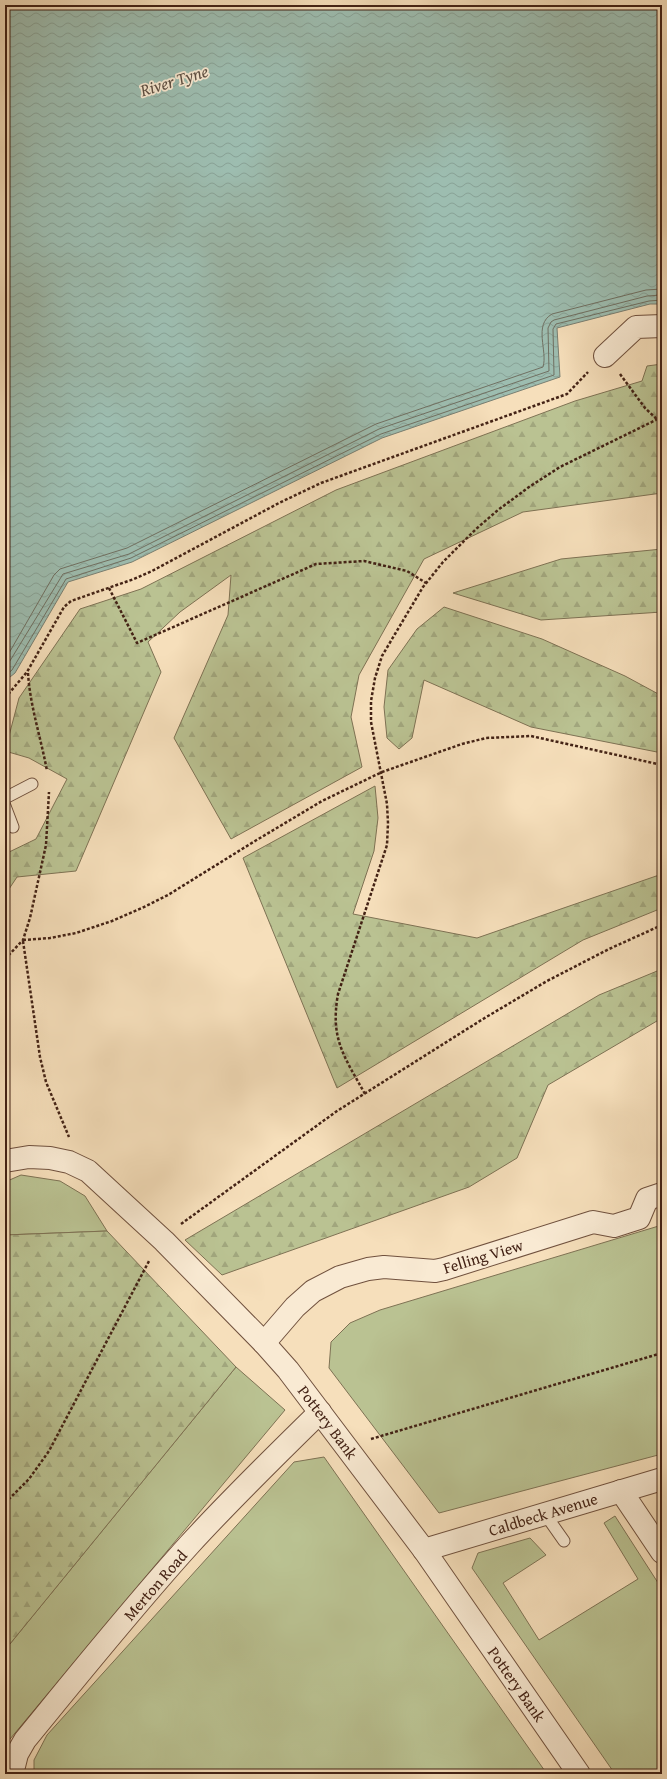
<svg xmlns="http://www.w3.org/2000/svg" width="667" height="1779" viewBox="0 0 667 1779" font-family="'Gentium Book Plus',serif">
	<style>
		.grass { fill: #bac292; stroke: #7e7254 }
		.forest { fill: url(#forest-firs); stroke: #7e7254 }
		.water { fill: url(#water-waves); stroke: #797f72 }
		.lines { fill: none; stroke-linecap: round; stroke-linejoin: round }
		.shore { stroke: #707062; stroke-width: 1 }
		.service-casing { stroke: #70513e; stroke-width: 13 }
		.minor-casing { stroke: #70513e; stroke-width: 24 }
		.path { stroke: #432215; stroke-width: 2.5; stroke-dasharray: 3 2; stroke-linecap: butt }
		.service { stroke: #f9ead3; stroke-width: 11 }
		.minor { stroke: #f9ead3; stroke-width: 22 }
		.labels { text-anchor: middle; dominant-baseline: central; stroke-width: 3.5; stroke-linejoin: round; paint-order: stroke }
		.street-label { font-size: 16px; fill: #432215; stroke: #f9ead3 }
		.water-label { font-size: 17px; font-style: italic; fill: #5e5044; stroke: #f9ead3 }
	</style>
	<defs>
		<pattern id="forest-firs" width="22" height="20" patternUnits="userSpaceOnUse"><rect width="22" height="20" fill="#bac292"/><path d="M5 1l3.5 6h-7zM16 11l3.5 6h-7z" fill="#a1a67d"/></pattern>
		<pattern id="water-waves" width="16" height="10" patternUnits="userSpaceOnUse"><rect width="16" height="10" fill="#9dbdb0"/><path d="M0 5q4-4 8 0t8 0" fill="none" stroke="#88a296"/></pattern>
	</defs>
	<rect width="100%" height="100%" fill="#f6dfbb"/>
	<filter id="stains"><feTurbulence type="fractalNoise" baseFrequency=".005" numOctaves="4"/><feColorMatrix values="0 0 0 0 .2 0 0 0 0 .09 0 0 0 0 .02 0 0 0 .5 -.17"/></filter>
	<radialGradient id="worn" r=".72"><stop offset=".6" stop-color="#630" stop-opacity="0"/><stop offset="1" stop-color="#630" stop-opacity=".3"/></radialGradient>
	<g class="grass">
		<path d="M21,1175l39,6 25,15 22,35 -102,4v-53z"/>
		<path d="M662,1225v229l-223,59 -110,-145 2,-26 19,-19 30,-13z"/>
		<path d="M236,1367l49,43 -280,335v-95z"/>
		<path d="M324,1457l223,317h-513v-14l13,-25 247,-273z"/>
		<path d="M615,1516l47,73v185h-47l-143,-206 6,-15 52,-15 16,17 -43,28 36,57 99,-61 -34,-56z"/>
	</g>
	<g class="forest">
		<path d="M662,364v129l-139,19 -99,47 -65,116 -8,42 11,50 -131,72 -57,-101 54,-123 3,-40 -51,37 -32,30 13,30 -85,199 -59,6 -12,18v-41l31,-15 31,-60 -38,-21 -24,-7 14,-53 61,-89 61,-20 195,-99 239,-89 67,-20 5,-15z"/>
		<path d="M662,549v63l-121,8 -88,-27 108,-34z"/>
		<path d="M444,607l98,32 83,37 37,20v57l-131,-26 -107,-47 -12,58 -13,11 -12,-11 -3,-31 4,-37 29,-41z"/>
		<path d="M375,786l3,32 -4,33 -21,63 124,24 185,-64v34l-79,32 -246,148 -94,-230z"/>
		<path d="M662,969v49l-114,67 -31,73 -48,29 -247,88 -37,-35 414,-245z"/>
		<path d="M107,1231l129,136 -231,283v-415z"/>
	</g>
	<path class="water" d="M5,5h657v299h-12l-93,24 3,49 -178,61 -250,124 -64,20 -53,91 -10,8z"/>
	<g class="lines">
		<g class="shore">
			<path d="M5,660l49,-85 6,-6 67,-21 249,-124 167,-57c5,-16 -10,-42 9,-53l94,-24 16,-1"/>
			<path d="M5,669l58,-95 66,-20 250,-125 170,-58 -1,-43 3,-6 3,-2 93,-24 15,-1"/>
			<path d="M5,676l7,-6 54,-91 65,-21 250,-124 173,-59 -1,-46 3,-5 93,-23 13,-1"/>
		</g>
		<defs>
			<g id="service">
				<path d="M5,798l27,-14"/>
				<path d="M5,806l8,21"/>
				<path d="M545,1514l19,27"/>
			</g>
			<g id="minor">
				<path d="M605,356l31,-29 26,-1"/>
				<path d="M5,1161l24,-4 21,1 19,4 19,9 76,70 100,102 24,27 136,180 155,224"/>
				<path d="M264,1343l31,-36 18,-16 27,-14 28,-8 16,-2 51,4 9,-2 149,-47 21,4 25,-8 8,-19 15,-5"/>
				<path d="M621,1491l41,61"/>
				<path d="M424,1550l238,-71"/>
				<path d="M12,1774l5,-20 8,-14c54,-66 107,-132 164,-195 42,-46 86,-89 131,-133"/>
			</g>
		</defs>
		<use href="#service" class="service-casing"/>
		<use href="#minor" class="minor-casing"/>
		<g class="path">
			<path d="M620,374l25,34 17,16"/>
			<path d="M109,588l28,55 179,-79 48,-3 43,10 19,12"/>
			<path d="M28,673c2,33 13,65 19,98"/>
			<path d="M5,698l22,-26 37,-65 7,-6 63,-22 18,-8 127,-68 42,-20 246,-89 21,-22"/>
			<path d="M23,940l27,-2 26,-5 36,-12 30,-13 26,-13 87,-54 67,-40 60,-29 80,-28 24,-6 45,-2 131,29"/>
			<path d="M23,941l17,116 6,25 23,55"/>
			<path d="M5,959l18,-19 7,-22 16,-73 3,-53"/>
			<path d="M365,1094c-21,-38 -35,-55 -27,-100l49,-149 1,-22 -1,-19 -16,-82v-21l4,-23 7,-22 13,-22 28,-47 20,-25 33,-33 22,-19 31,-23 31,-20 102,-50"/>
			<path d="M181,1224l156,-113 146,-92 64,-38 62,-32 53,-24"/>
			<path d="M371,1439l291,-86"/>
			<path d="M5,1503l24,-24 20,-28 100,-190"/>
		</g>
		<use href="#service" class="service"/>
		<use href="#minor" class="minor"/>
	</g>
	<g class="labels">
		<g class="street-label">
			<text transform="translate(483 1256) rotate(-17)">Felling View</text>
			<text transform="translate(328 1422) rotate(53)">Pottery Bank</text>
			<text transform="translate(543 1514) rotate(-17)">Caldbeck Avenue</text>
			<text transform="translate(155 1585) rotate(-49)">Merton Road</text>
			<text transform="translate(517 1684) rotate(55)">Pottery Bank</text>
		</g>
		<g class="water-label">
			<text transform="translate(174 80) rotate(-17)">River Tyne</text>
		</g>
	</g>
	<rect width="667" height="1779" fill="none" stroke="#f6dfbb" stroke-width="20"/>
	<rect x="6" y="6" width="655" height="1767" fill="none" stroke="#432215" stroke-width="2"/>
	<rect x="10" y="10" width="647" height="1759" fill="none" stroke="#432215"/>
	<rect width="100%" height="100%" filter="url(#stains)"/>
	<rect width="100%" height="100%" fill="url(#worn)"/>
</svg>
